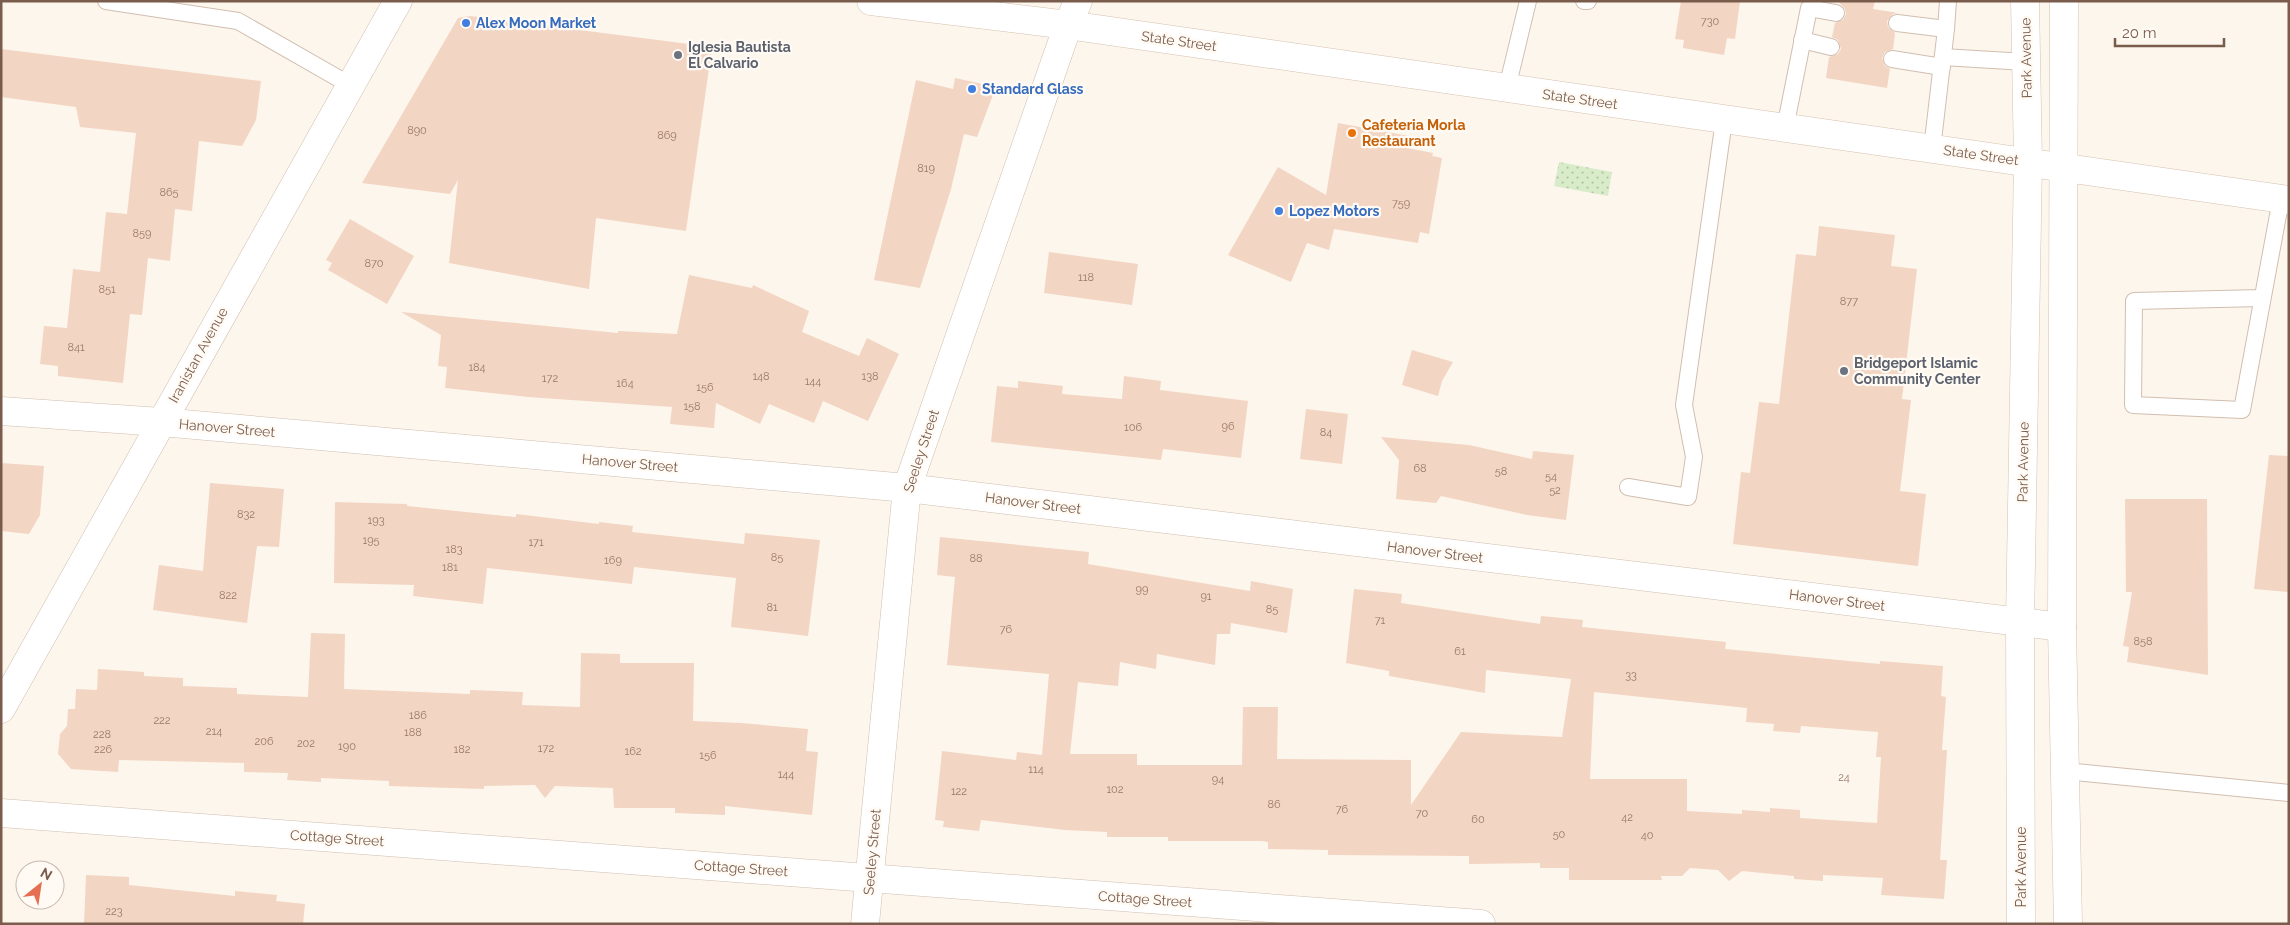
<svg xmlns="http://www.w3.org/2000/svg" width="2290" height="925" viewBox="0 0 2290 925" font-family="Raleway,sans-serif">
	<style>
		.grass { fill: url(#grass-dots) }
		.building { fill: #f3d5c3; fill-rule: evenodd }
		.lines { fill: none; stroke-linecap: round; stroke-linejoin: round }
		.service-casing { stroke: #d1beb0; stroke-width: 18 }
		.minor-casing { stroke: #d1beb0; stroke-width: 29 }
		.tertiary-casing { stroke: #d1beb0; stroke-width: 29 }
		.secondary-casing { stroke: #d6c0b0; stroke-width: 29 }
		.service { stroke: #fff; stroke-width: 16 }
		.minor { stroke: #fff; stroke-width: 28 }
		.tertiary { stroke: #fff; stroke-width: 28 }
		.secondary { stroke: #fff; stroke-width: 28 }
		.shop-dot { fill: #3f7fe0; stroke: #fffaf3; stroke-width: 2 }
		.worship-dot { fill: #6b7280; stroke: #fffaf3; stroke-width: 2 }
		.food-dot { fill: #e8710a; stroke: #fffaf3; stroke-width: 2 }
		.labels { text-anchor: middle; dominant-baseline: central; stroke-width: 4.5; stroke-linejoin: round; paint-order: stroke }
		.number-label { font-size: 11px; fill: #987a6a }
		.shop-label { font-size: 14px; font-weight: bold; fill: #366cbe; stroke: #fffaf3; text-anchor: start }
		.street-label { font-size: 14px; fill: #7a5c4d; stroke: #fffaf3 }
		.worship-label { font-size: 14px; font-weight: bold; fill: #5b616d; stroke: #fffaf3; text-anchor: start }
		.food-label { font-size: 14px; font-weight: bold; fill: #c56008; stroke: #fffaf3; text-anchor: start }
	</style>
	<defs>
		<pattern id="grass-dots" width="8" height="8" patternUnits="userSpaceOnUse" patternTransform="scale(1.25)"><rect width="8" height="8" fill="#d8ecc9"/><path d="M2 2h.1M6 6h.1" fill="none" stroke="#b4c2a5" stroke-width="1.8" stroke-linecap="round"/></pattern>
	</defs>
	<rect width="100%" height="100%" fill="#fdf6ec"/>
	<path class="grass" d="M1559,162l53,10 -4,24 -54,-10z"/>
	<g class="building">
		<path d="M1681,1h59l-5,38 -8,-1 -3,17 -41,-7 1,-8 -9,-1z"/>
		<path d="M1838,1h37l-2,8 25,4 -5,1 -6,7 1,6 7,6 -2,16 -8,3 -3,6 3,8 5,3 -3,19 -61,-10 3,-21 9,-3 3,-5 -3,-9 -6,-3 3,-14 8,-3 3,-6 -1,-5z"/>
		<path d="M470,16l242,31 -26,184 -90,-13 -7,71 -140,-26 9,-83 -8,14 -88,-11 96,-165z"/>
		<path d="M1,49l260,32 -5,39 -14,26 -43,-5 -7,70 -17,-2 -5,52 -22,-3 -6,57 -12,-1 -7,69 -65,-7v-10l-18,-2 4,-38 23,2 6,-59 27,3 6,-60 21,2 9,-81 -56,-6 -4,-20 -75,-10z"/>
		<path d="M955,78l41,9 -19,50 -13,-3 -13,55 -31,99 -46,-8 42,-200 37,9z"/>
		<path d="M1338,123l71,13 -2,12 26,5 -1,3 10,2 -13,76 -9,-2 -2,11 -84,-14 -5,21 -22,-7 -16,39 -63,-27 50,-88 48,28z"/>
		<path d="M350,219l64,37 -27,48 -59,-34 4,-7 -6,-3z"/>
		<path d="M1819,226l76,9 -4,31 26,3 -15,130 9,1 -11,91 26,3 -8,72 -185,-22 8,-72 9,1 9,-71 20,2 17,-150 20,2z"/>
		<path d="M1049,252l89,12 -6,41 -88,-12z"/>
		<path d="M689,275l63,13 1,-3 56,26 -7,21 57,24 8,-18 32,16 -31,67 -45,-20 -9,22 -45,-19 -9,20 -44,-21 -2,25 -44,-4 2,-17 -144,-10 -83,-9 2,-21 -9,-1 3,-31 -40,-23 217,21v-2l59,3z"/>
		<path d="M1412,350l41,12 -11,19 -4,15 -36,-11z"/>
		<path d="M1124,376l37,5 -1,9 88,11 -7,57 -78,-9 -2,11 -170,-18 6,-56 21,2v-7l45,5 -1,8 60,5z"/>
		<path d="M1306,409l42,5 -6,50 -42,-5z"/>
		<path d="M1381,437l88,8 63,14 1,-8 41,4 -8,65 -39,-5 -86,-19 -5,7 -40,-4 3,-39z"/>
		<path d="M2269,455l20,1v136l-35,-3z"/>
		<path d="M1,463l43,3 -4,49 -11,19 -28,-3z"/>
		<path d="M210,483l74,6 -5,58 -22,-1 -10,77 -94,-13 6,-45 44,6z"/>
		<path d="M2125,499h82l1,176 -81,-13 2,-15 -6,-1 9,-54h-6z"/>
		<path d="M335,502l72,2v2l109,11v-3l83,10v-2l34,4 -1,6 112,12 1,-11 75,7 -12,96 -77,-9 5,-49 -102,-11 -2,17 -145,-16 -4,36 -70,-8 1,-11 -80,-2z"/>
		<path d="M940,537l149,15 -1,12 162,27 1,-10 42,8 -6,44 -56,-10 -1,11h-13l-2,31 -58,-11 -1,15 -36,-7 -2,24 -40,-4 -8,72h67v11h105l1,-58h35l-1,52 134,1v45l50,-73 101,5 9,-58 -85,-9 -1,23 -96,-17v-5l-43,-8 8,-74 48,5 -1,9 139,21 1,-8 42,4 -1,7 144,15 -1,7 155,15v-3l63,5 -2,30 5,1 -4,53h5l-7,110h7l-3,39 -63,-4 2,-17 -60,-3v6l-29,-2v-3l-52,-5 -13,10 -11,-11 -28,-2 -8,8h-21l1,4h-93v-12h-29v-5l-71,1v-8l-141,-1v-5l-60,-1v-7l-7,-1h-93v-4h-61v-5l-42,-2 -84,-10 -2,11 -36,-4 1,-6 -9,-1 7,-69 74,9 1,-8 25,3 7,-81 -102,-9 8,-88 -18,-2zM1594,692l153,16 -1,14 28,2 -1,7 27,2 1,-7 77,6 -2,25h5l-4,66 -77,-5v-8l-30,-2v4l-28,-2v4l-55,-3v-32h-97z"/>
		<path d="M311,633l34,1 -1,55 126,5v-4l53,2 -1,13 58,2 1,-54 39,1v9h74l-1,58 48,2 67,6 -2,22 12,1 -6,63 -87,-9v9l-50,-2v-5h-61l-1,-20 -58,-2 -10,12 -10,-13 -51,1v3l-95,-3v-5l-68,-3v4l-34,-2 1,-7 -44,-1v-9l-125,-3 -1,12 -47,-3 -13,-15 2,-20 7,-8 1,-17h7l1,-20 21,1 1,-21 46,3v4l39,2v8l54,2v6l71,3z"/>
		<path d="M86,875l43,2v8l106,11v-5l42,4 -1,6 29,3 -2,20h-219z"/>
	</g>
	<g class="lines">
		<defs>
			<g id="service">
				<path d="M106,1l132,20 112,64"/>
				<path d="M1584,1h4"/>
				<path d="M1897,23l49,6 2,-28"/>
				<path d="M1802,40l29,7"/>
				<path d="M1943,57l83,5"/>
				<path d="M1892,59l50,8"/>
				<path d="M1507,88l21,-87"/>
				<path d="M1785,128l24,-120 27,5"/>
				<path d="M1932,149l14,-120"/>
				<path d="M2261,298l-127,3 -1,104 109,5 39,-211"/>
				<path d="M1628,487l60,10 6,-40 -10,-52 40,-285"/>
				<path d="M2065,771l224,22"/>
			</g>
			<g id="minor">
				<path d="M1,411l160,11 746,66 1155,139"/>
				<path d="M1,813l1480,111"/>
				<path d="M865,924l42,-436 161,-463 10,-24"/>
			</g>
			<path id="tertiary" d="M1,709l397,-708"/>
			<g id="secondary">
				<path d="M871,1l197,24 1221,175"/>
				<path d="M2064,1l-2,626 6,297"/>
				<path d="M2021,924l-1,-302 8,-460 -3,-161"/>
			</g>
		</defs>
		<use href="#service" class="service-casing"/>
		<use href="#minor" class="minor-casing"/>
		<use href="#tertiary" class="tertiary-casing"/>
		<use href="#secondary" class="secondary-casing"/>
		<use href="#service" class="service"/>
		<use href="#minor" class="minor"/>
		<use href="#tertiary" class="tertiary"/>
		<use href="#secondary" class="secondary"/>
	</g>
	<g class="shop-dot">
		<circle cx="466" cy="23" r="5"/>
		<circle cx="972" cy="89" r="5"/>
		<circle cx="1279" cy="211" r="5"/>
	</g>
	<g class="worship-dot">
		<circle cx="678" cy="55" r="5"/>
		<circle cx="1844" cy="371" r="5"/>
	</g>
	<circle class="food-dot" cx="1352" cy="133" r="5"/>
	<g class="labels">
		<g class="number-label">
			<text x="1710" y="21">730</text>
			<text x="417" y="130">890</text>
			<text x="667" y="135">869</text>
			<text x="926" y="168">819</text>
			<text x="169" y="192">865</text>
			<text x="1401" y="203">759</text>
			<text x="142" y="233">859</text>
			<text x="374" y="263">870</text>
			<text x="1086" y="277">118</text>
			<text x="107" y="289">851</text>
			<text x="1849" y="301">877</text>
			<text x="76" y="347">841</text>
			<text x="477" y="367">184</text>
			<text x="761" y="376">148</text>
			<text x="870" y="376">138</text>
			<text x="550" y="378">172</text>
			<text x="813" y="381">144</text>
			<text x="625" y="383">164</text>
			<text x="705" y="387">156</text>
			<text x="692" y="406">158</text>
			<text x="1228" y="426">96</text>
			<text x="1133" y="427">106</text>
			<text x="1326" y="432">84</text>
			<text x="1420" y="468">68</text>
			<text x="1501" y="471">58</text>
			<text x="1551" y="476">54</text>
			<text x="1555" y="490">52</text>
			<text x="246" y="514">832</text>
			<text x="376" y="520">193</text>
			<text x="371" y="540">195</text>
			<text x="536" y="542">171</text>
			<text x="454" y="549">183</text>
			<text x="777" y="557">85</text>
			<text x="976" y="558">88</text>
			<text x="613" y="560">169</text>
			<text x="450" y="567">181</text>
			<text x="1142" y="589">99</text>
			<text x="228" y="595">822</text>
			<text x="1206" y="596">91</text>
			<text x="772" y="607">81</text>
			<text x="1272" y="609">85</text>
			<text x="1380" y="620">71</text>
			<text x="1006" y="629">76</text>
			<text x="2143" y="641">858</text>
			<text x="1460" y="651">61</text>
			<text x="1631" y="675">33</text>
			<text x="418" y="715">186</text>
			<text x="162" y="720">222</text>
			<text x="214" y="731">214</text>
			<text x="413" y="732">188</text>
			<text x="102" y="734">228</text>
			<text x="264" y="741">206</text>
			<text x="306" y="743">202</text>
			<text x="347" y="746">190</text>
			<text x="546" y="748">172</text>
			<text x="103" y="749">226</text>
			<text x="462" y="749">182</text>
			<text x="633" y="751">162</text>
			<text x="708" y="755">156</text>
			<text x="1036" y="769">114</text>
			<text x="786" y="774">144</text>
			<text x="1844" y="777">24</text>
			<text x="1218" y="779">94</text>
			<text x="1115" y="789">102</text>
			<text x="959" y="791">122</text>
			<text x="1274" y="804">86</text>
			<text x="1342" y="809">76</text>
			<text x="1422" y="813">70</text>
			<text x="1627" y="817">42</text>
			<text x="1478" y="819">60</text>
			<text x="1559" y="834">50</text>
			<text x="1647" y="835">40</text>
			<text x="114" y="911">223</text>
		</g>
		<g class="shop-label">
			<text x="476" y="23">Alex Moon Market</text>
			<text x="982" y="89">Standard Glass</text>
			<text x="1289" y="211">Lopez Motors</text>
		</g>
		<g class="street-label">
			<text transform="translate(1179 41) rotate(8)">State Street</text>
			<text transform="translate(2026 58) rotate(-91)">Park Avenue</text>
			<text transform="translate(1580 99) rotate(8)">State Street</text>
			<text transform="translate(1981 155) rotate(8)">State Street</text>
			<text transform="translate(198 355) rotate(-61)">Iranistan Avenue</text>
			<text transform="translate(227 428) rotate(5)">Hanover Street</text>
			<text transform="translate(921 451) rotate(-72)">Seeley Street</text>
			<text transform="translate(2023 462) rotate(-89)">Park Avenue</text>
			<text transform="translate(630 463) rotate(5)">Hanover Street</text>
			<text transform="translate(1033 503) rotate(7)">Hanover Street</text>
			<text transform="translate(1435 552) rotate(7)">Hanover Street</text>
			<text transform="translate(1837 600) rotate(7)">Hanover Street</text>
			<text transform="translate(337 838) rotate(4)">Cottage Street</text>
			<text transform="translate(872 852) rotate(-85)">Seeley Street</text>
			<text transform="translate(2021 867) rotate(-90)">Park Avenue</text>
			<text transform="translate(741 868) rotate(4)">Cottage Street</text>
			<text transform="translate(1145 899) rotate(4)">Cottage Street</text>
		</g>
		<g class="worship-label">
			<text x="688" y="47">Iglesia Bautista<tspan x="688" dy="16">El Calvario</tspan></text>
			<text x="1854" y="363">Bridgeport Islamic<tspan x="1854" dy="16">Community Center</tspan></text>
		</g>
		<g class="food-label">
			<text x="1362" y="125">Cafeteria Morla<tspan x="1362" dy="16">Restaurant</tspan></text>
		</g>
	</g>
	<rect width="2290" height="925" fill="none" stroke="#7a5c4d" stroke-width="5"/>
	<g transform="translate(40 885) rotate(30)"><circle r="24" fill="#fffaf3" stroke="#cabbb1"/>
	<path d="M0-4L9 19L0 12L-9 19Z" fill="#e76f51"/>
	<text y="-8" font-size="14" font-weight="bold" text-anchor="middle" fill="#7a5c4d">N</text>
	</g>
	<path d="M2115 38v8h109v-8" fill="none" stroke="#7a5c4d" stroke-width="2.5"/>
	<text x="2122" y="38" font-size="15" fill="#7a5c4d" stroke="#fffaf3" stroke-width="4" paint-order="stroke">20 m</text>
</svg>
